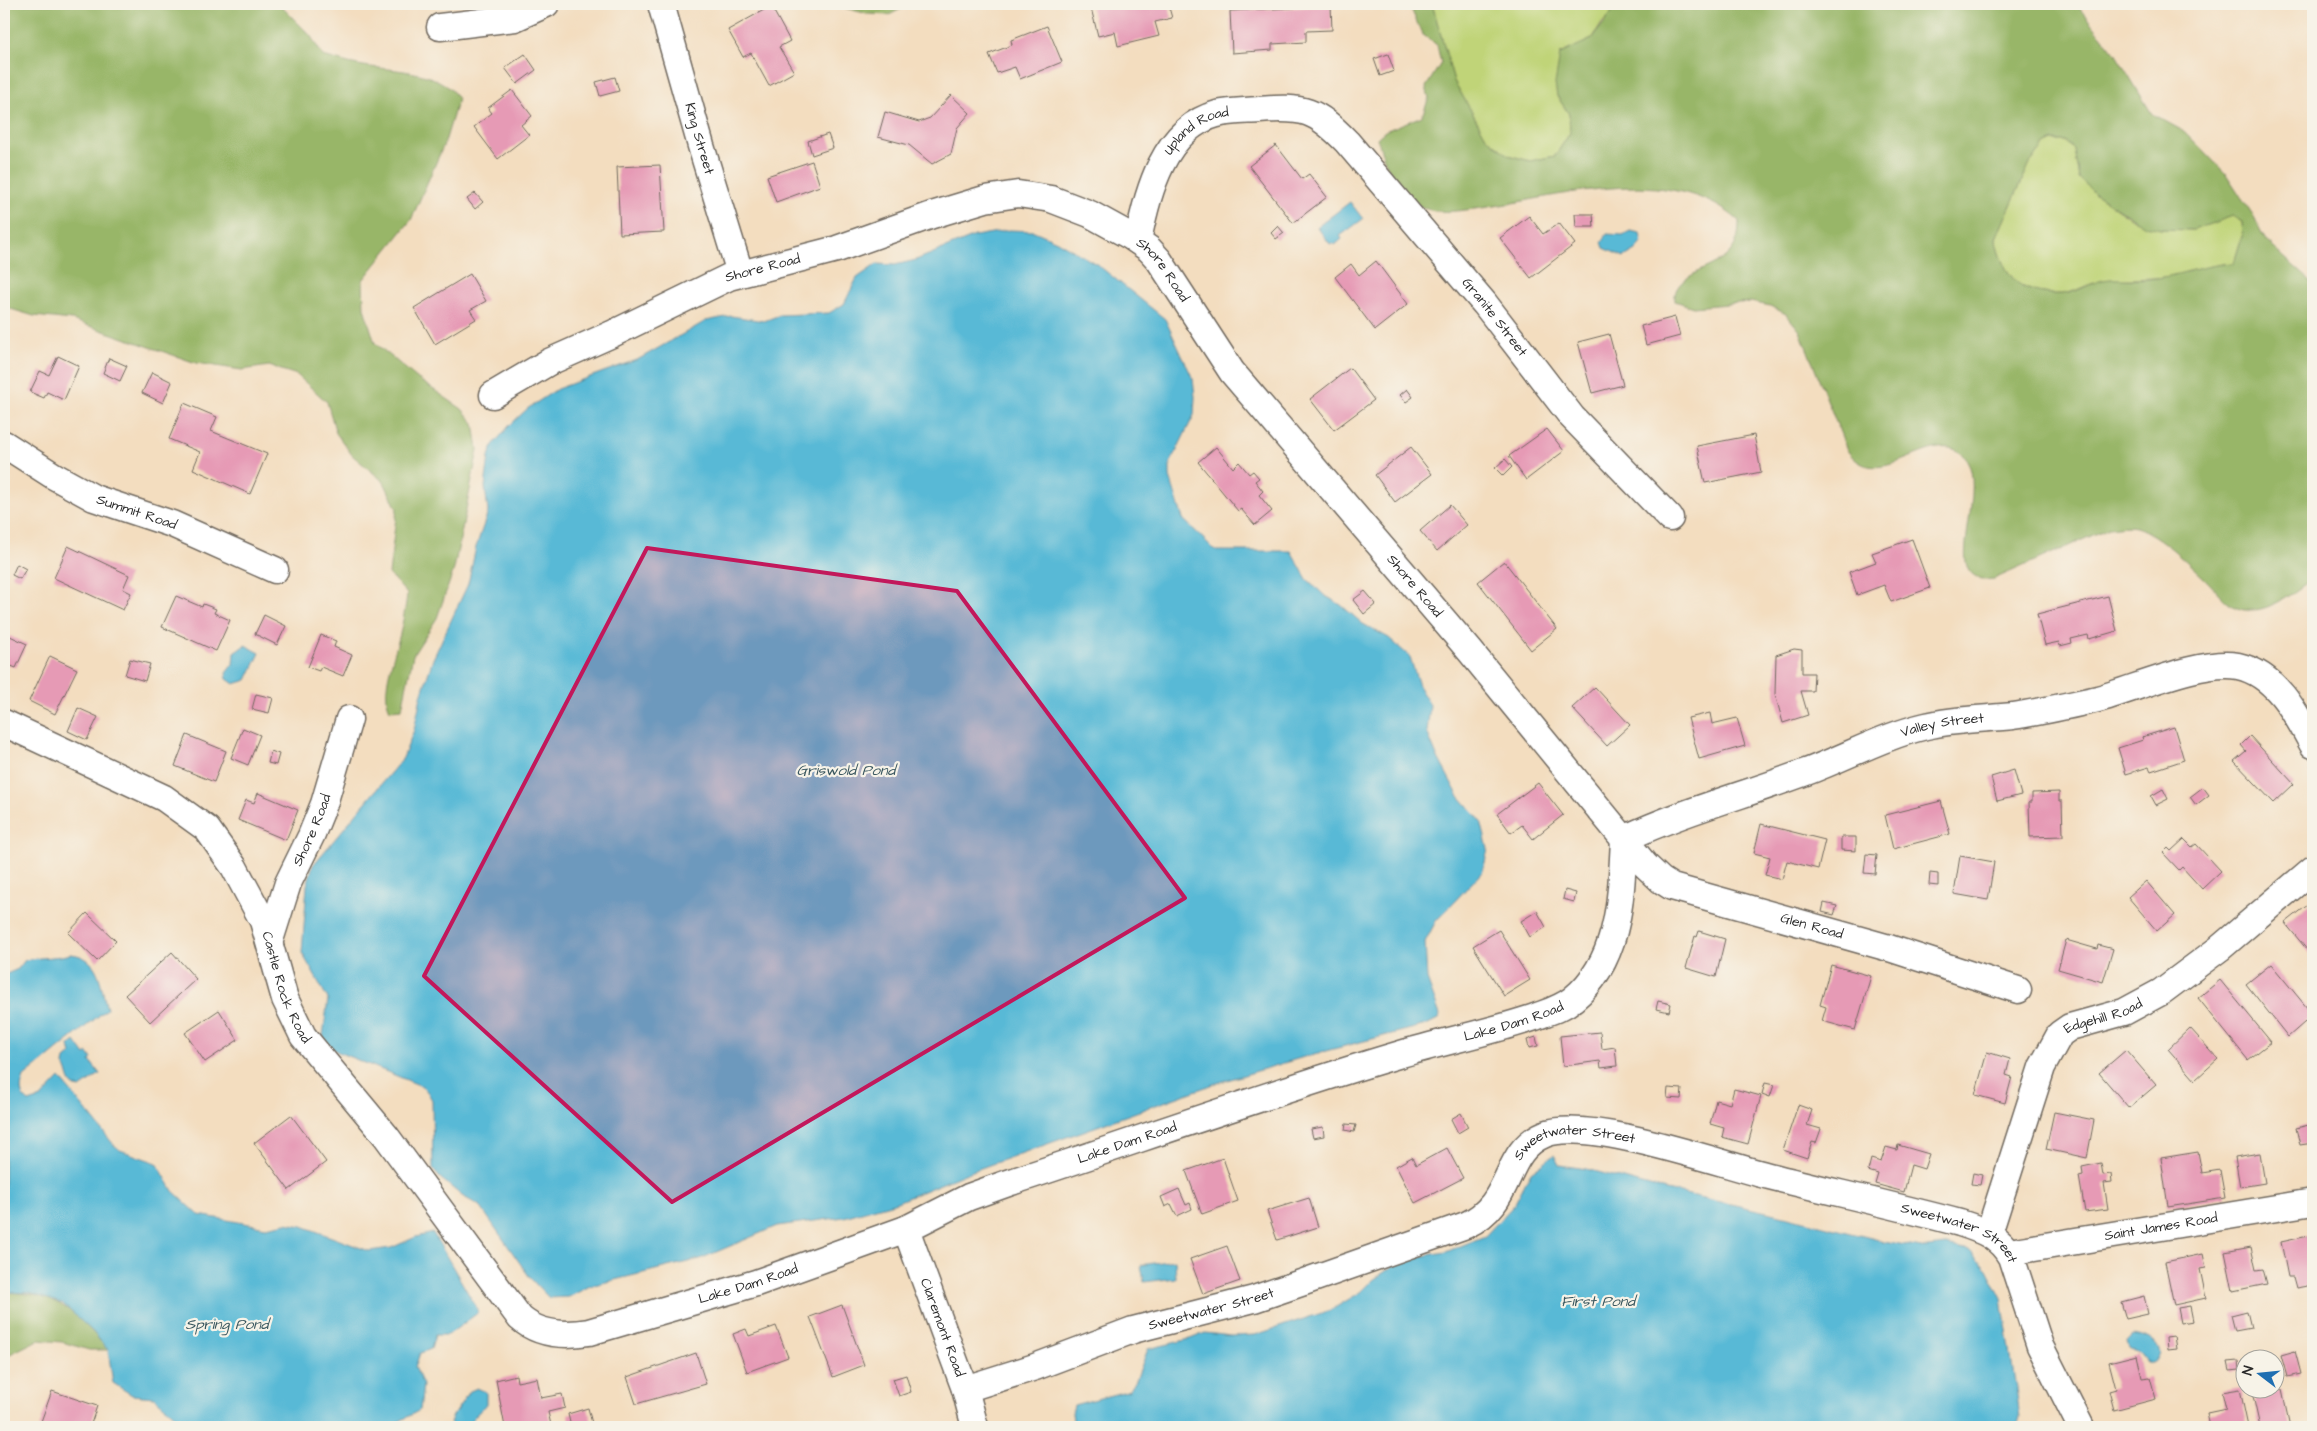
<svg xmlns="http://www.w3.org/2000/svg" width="2317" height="1431" viewBox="0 0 2317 1431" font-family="'Architects Daughter',sans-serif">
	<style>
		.green { fill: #c0d478; stroke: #768052 }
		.forest { fill: #98b668; stroke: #62704a; fill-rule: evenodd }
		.water { fill: #58b9d6; stroke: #427280 }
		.building { fill: #e69ab5 }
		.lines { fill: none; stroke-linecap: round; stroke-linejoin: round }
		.minor-casing { stroke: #71695f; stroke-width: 29 }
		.minor { stroke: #fff; stroke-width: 26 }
		.marked { fill: #c2185b; fill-opacity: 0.2; stroke: #c2185b; stroke-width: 4; stroke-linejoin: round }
		.labels { text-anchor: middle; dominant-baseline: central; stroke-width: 4.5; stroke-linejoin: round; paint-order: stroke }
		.street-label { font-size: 14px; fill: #2b2b2b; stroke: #f7f3e8 }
		.water-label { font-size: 15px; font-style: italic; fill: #38565e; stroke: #f7f3e8 }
	</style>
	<rect width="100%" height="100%" fill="#f7f3e8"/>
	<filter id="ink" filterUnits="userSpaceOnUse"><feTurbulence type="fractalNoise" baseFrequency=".02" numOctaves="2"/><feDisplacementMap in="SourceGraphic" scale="10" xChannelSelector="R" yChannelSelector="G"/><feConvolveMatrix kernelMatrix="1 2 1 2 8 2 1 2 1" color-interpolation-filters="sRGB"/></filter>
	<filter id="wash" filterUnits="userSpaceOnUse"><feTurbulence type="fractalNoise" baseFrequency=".0096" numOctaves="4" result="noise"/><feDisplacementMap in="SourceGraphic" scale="20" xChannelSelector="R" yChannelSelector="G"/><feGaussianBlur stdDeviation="1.12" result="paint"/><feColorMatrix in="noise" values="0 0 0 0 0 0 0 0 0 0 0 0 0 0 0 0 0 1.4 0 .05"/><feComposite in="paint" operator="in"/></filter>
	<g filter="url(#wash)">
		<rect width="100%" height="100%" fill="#f3ddbf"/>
		<g class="green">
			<path d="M1432,4h170l11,8 -11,11 -10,16 -32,15 -3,42 12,18 1,19 -15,23 -25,5 -22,-6 -22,-18 -32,-56z"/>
			<path d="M2053,141h13l8,9 5,28 15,15 38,26 29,10 32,1 39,-14 10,6 1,11 -9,30c-18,0 -34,8 -52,12 -29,5 -58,2 -87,8 -10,2 -22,10 -32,11 -12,1 -35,-2 -44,-10 -12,-9 -23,-32 -23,-46l34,-75 15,-18z"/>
		</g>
		<g class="forest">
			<path d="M4,4h275l31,31 13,21c12,3 23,7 35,9 29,6 84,3 100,34l-13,43 -34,78 -48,60 1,28 11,35 43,36 44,30 12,14 4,27 -24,119 -17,49 -24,37 -11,54 -12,1c-11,-21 8,-62 12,-85 2,-10 4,-21 5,-31l-18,-20 8,-65 -13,-27 -32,-27 -16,-22 -9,-31 -30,-27 -28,-9 -27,4 -46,-7 -124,-43 -38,-4 -30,-9z"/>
			<path d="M829,4h82l-22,11 -21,-1z"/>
			<path d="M1409,4h23l22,77 32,56 22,18 22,6 25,-5 15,-23 -1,-19 -12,-18 -2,-12 5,-30 32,-15 20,-27 -10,-8h474l39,49 37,61 33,18 41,42 25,38 15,29 47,42v295c-19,14 -43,35 -68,32 -17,-2 -25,-16 -36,-27 -17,-17 -50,-49 -73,-56 -9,-2 -18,0 -27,1l-115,51 -13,1c-4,-3 -10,-6 -12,-10 -14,-18 19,-94 -7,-116 -31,-27 -84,43 -115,-4l-47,-119 -14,-17 -16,-8 -20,-4 -57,5 -18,-6c-4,-28 44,-32 56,-50 7,-9 8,-19 8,-30 -70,-62 -183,-22 -265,-12 -18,2 -40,6 -56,-4 -24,-15 -33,-42 -41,-67l8,-7 37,-15 7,-18 -3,-11 15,-24 -4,-18 -15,-11zM2053,141h13l8,9 5,28 15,15 51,33 16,3 32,1 40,-14 9,6 1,11 -9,30c-29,1 -57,14 -86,16 -15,2 -31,-2 -45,1 -13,3 -27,13 -40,14 -12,1 -35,-2 -44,-10 -12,-9 -23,-32 -23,-46l34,-75 15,-18z"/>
			<path d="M4,1292c54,2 70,17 104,58h-19l-27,-8 -24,-2 -34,17z"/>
		</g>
		<g class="water">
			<path d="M1350,202l13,17 -23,17 2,3 -7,6 -3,-2 -2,1 -13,-17z"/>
			<path d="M1009,230l25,1 23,10 41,24 67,54 28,60 2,18 -1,18 -24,49v13l13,42 33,32h75l16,28 17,16 17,10 22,19 26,14 21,19 10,32 10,16 -3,27 9,22 22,41 23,26 7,28 -5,22 -47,50 -11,21 2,37 13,36 -2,4 -12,6 -112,29 -100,30 -247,89 -70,29 -53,15 -67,9 -77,33 -110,27 -21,11 -20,1 -18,-19 -51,-73 -18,-10 -23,-19 -6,-9 -1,-68 -5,-9 -8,-6 -81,-33 -10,-6 -5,-10 5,-37 -26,-46 5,-68 6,-20 90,-107 11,-28 7,-34 12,-37 35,-75 8,-37 12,-35 -3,-25 4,-31 4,-11 16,-19 18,-17 30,-20 82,-30 67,-38 25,-5 33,5 16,-6 49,-2 15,-9 13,-26 20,-14 18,1 21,-5 59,-24z"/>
			<path d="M1630,231l10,2 2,10 -6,7 -12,7 -20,-9 -2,-6 5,-8 16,1z"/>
			<path d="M245,645l15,8 -13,27 -13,4 -7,-5 -1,-6 7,-9 1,-11z"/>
			<path d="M71,954c30,3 29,31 36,55l-83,68c-4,12 -5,17 5,25l12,-4 19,-20 54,67 6,5 37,13 16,28 26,24 67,12 20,-4 16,3 67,25 22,-3 25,-11 17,-4 46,79 -31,23h-13l-4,14 -11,4 -5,14 8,18 -3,25 -31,17h-201l-34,-30 -22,-2 -19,-12 -5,-33 -16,-19 -29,-27 -33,-11 -26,-1v-317l14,-6 7,-9c16,-3 31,-2 46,-6z"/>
			<path d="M75,1041l10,14 3,-2 4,6 -2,2 10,13 -20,14c-13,-1 -10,-14 -16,-23l1,-6 6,-5 -2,-8z"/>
			<path d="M1554,1155l5,10 28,4 70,19 119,26 103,26 42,8 25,-3 23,5 18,19 15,30 15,96 3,22 -3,10h-943l-2,-14 2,-8 56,-15 6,-10 12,-31 42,-10 15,-6 27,3 23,-1 76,-25 30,-18 12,-12 30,-21 43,-7 39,-16 29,-31 17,-33z"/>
			<path d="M1175,1260l1,18 -32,4 -3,-17z"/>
			<path d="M2133,1335c11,1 24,7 27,18 -1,7 -7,11 -14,10l-6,-8 -11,-7 -2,-7z"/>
			<path d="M477,1388l9,4v12l-21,23h-11l-4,-4c3,-11 13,-20 18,-31z"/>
		</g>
		<g id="blocks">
			<g class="building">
				<path d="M1106,4h62l4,14 -17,4 4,14 -41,10 -3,-14 -17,4 -7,-28z"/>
				<path d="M771,6l19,35 -11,6 15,25 -25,14 -18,-33 -8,4 -15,-27z"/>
				<path d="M1331,6l1,24 -26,1v11l-34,2v6l-40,3 -2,-42z"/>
				<path d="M1047,26l15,36 -42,17 -5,-12 -18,6 -8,-19 23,-9 -1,-5z"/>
				<path d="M525,54l11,16 -19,14 -12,-16z"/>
				<path d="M1388,54l6,17 -14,5 -6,-17z"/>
				<path d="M615,77l4,14 -19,5 -4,-14z"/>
				<path d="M512,90l20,26 -11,9 8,10 -31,24 -24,-32 18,-14 -4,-5z"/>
				<path d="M951,95l19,18 -13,15 -6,26 -19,10 -23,-19 -31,-8 7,-25 34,10 11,-4z"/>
				<path d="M828,134l5,14 -21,7 -4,-14z"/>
				<path d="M1276,145l26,34 7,-5 18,23 -34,26 -44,-57z"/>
				<path d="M812,161l8,25 -44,16 -9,-26z"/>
				<path d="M660,165l4,67 -44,2 -3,-67z"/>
				<path d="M475,193l8,9 -8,7 -8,-10z"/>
				<path d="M1575,214h18l1,13h-18z"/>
				<path d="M1529,216l14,18 16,-11 16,21 -44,34 -31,-40z"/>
				<path d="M1278,226l6,7 -8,6 -5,-6z"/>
				<path d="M1376,261l32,43 -33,26 -40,-53 16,-13 8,11z"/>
				<path d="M470,274l16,27 -16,9 6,9 -41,25 -21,-36z"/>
				<path d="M1675,317l5,19 -34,9 -5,-19z"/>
				<path d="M1609,334l14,51 -31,8 -14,-51z"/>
				<path d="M58,356l21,10 -15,34 -17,-8 -3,6 -14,-6 10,-21 9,4z"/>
				<path d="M109,358l18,8 -7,15 -17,-8z"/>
				<path d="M1350,368l24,32 -40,30 -24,-31z"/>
				<path d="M152,372l20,10 -9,21 -21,-10z"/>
				<path d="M1407,389l6,8 -7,5 -6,-7z"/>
				<path d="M184,403l33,14 -6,14 56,23 -17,40 -57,-25 7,-17 -31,-13z"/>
				<path d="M1547,429l17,22 -38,29 -17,-24z"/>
				<path d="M1754,435l7,37 -56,11 -8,-37z"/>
				<path d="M1216,447l17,21 6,-6 10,12 4,-3 6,7 -4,3 8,10 -4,4 13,16 -17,14 -14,-16 -3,2 -40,-49z"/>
				<path d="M1411,447l21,27 -37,28 -20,-27z"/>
				<path d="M1505,459l7,8 -9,9 -8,-8z"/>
				<path d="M1450,505l17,20 -30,26 -17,-20z"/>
				<path d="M1912,539l18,49 -39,14 -7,-17 -27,10 -8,-23 27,-10 -4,-9z"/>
				<path d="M68,546l61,29 -6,14 8,4 -8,17 -69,-32z"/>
				<path d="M1504,561l53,68 -26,21 -53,-68z"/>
				<path d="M17,564l9,5 -6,10 -8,-4z"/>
				<path d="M1365,591l11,13 -12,10 -11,-14z"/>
				<path d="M176,596l26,11 1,-3 13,5 -2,4 16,7 -14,31 -54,-24z"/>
				<path d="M2108,596l9,35 -28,8 -1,-4 -17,4 1,4 -12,3 -1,-4 -14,3 -8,-31z"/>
				<path d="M264,615l22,11 -9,19 -22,-11z"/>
				<path d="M321,635l15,6 -2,6 18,8 -9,21 -22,-9 -2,4 -11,-4z"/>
				<path d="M10,636l17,8 -11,24 -12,-5v-17z"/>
				<path d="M1794,649l8,1v23h12l-1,18h-12l7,24 -25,8 -8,-29 1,-39z"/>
				<path d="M50,656l27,13 -22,45 -26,-13z"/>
				<path d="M130,659l20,5 -5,17 -20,-6z"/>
				<path d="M1595,687l35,38 -23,21 -35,-38z"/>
				<path d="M256,694l17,4 -4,15 -17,-4z"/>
				<path d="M78,708l20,9 -11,23 -19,-9z"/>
				<path d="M1710,713l2,11 25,-6 8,28 -46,13 -11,-41z"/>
				<path d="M2174,727l10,33 -33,11 -2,-4 -23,7 -8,-26 25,-8 -1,-3z"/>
				<path d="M243,728l17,7 -12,30 -17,-7z"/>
				<path d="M187,735l39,16 -12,31 -39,-16z"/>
				<path d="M2250,736l44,48 -20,19 -40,-42 12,-10 -5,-6z"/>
				<path d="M271,751l8,3 -3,11 -8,-2z"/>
				<path d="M2014,770l7,25 -24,6 -6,-24z"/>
				<path d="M1538,783l25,32 -30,24 -11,-14 -11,8 -14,-19z"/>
				<path d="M2203,787l6,8 -13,10 -6,-8z"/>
				<path d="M2163,789l5,10 -12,6 -5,-9z"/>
				<path d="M2059,792v9h3l1,35 -33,1 -1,-35h3v-9z"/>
				<path d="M258,793l40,17 -12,30 -48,-20 8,-20 8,3z"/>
				<path d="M1941,801l9,33 -57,15 -8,-34z"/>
				<path d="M1761,824l64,16 -7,29 -31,-8 -5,18 -17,-4 5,-18 -16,-4z"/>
				<path d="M1841,837h15v14l-15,-1z"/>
				<path d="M2184,839l8,8 4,-3 25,27 -19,18 -20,-22 -3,3 -16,-17 5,-5 3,3z"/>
				<path d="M1866,854l11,1 -2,19 -11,-1z"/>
				<path d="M1960,856l34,6 -6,38 -34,-6z"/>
				<path d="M1930,873l8,1v12l-9,-1z"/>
				<path d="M2146,881l29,34 -18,16 -29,-34z"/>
				<path d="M1565,890l11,3 -2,9 -11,-3z"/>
				<path d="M1824,903l13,3 -3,9 -12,-3z"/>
				<path d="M2309,904l4,6v47l-28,-34z"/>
				<path d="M1537,911l9,16 -16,10 -9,-16z"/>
				<path d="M87,913l29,28 -19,20 -29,-28z"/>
				<path d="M1499,930l31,50 -26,16 -31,-50z"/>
				<path d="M1699,931l26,8 -9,38 -30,-9 9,-32 2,1z"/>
				<path d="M2066,940l31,9 1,-4 15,4 -10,33 -45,-13z"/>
				<path d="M172,952l24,27 -46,43 -25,-27z"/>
				<path d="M2271,964l42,51 -25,22 -42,-53z"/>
				<path d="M1831,965l40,11 -16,54 -33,-9 4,-14 -6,-2z"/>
				<path d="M2220,980l51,62 -23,18 -50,-62z"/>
				<path d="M1658,1001l13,3 -2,8 -13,-3z"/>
				<path d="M219,1010l19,30 -33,22 -20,-29z"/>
				<path d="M2190,1028l28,31 -23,21 -27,-31z"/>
				<path d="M1600,1032l2,17 13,-2 2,19 -16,2 -1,-7 -37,5 -3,-30z"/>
				<path d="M1536,1037l2,9 -9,2 -2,-8z"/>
				<path d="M2126,1050l30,35 -27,23 -30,-35z"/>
				<path d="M1987,1052l23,7 -4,16 6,2 -7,26 -30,-8z"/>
				<path d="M1765,1083l9,2 -4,12 -8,-3z"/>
				<path d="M1668,1088l14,1 -1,10 -14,-1z"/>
				<path d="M1734,1089l27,7 -13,48 -26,-7 2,-9 -14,-4 6,-24 14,4z"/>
				<path d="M1798,1105l14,5 -5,15 14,4 -5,14 -4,-1 -5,16 -24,-8z"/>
				<path d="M2054,1112l40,8 -7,38 -41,-9z"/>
				<path d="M1461,1113l7,14 -10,6 -7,-14z"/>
				<path d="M291,1115l35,47 -37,28 -35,-47z"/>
				<path d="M1346,1124l10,1 -2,7 -9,-2z"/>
				<path d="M2313,1124v19l-13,2 -4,-17z"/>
				<path d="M1323,1127l1,9 -11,2 -2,-9z"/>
				<path d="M1898,1145l31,9 -5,15 -13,-4 -7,27 -29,-8 3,-10 -10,-3 3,-12 10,3 5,-15 11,3z"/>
				<path d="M1447,1148l16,30 -48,25 -19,-37 16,-9 4,8z"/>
				<path d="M2198,1152l4,21 18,-3 5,28 -57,9 -7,-49z"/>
				<path d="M2260,1153l5,30 -25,4 -5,-30z"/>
				<path d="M1223,1158l15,43 -36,13 -16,-43z"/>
				<path d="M2101,1163l2,12 8,-1 1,8 -8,1 4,26 -23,3 -6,-36 4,-1 -1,-8z"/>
				<path d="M1973,1173l9,2 -2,10 -9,-1z"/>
				<path d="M1179,1189l7,16 4,-2 2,6 -15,7 -6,-12 -6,3 -4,-10z"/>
				<path d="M1309,1198l9,29 -41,13 -10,-29z"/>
				<path d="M2313,1235v50l-17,3 -3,-11h-5l-7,-35z"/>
				<path d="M1227,1246l13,35 -37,13 -13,-35z"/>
				<path d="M2251,1247l5,23 7,-1 4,15 -34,7 -8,-39z"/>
				<path d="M2203,1254l3,14 -6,1 6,29 -32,7 -9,-43z"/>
				<path d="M2144,1296l4,18 -22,5 -5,-17z"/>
				<path d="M842,1305l22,60 -31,12 -23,-60z"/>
				<path d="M2190,1306l3,15 -12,2 -3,-15z"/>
				<path d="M2247,1311l4,17 -16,3 -4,-16z"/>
				<path d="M776,1326l12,31 -41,15 -14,-38 13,-5 3,7z"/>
				<path d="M2174,1336l2,13 -9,1 -1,-13z"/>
				<path d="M2295,1351l6,23 -14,3 -6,-22z"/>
				<path d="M696,1353l10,31 -70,20 -9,-27z"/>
				<path d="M2137,1355l5,23 8,-1 6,22 -42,11 -5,-19 7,-2 -7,-27z"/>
				<path d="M2239,1361l1,9 -10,1 -2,-9z"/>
				<path d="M516,1375l1,7 20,-4 4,20 21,-4 3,14 -17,4 3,13 -14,2h-32l-9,-47z"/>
				<path d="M906,1375l5,17 -12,4 -6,-17z"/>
				<path d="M2240,1389l8,38h-38l-3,-14 19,-4 -4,-17z"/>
				<path d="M2282,1390l8,37h-30l-7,-31z"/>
				<path d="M52,1391l45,15 -7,21h-51z"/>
				<path d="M588,1408l5,19h-22l-3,-13z"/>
			</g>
		</g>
	</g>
	<g filter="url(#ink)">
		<use href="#blocks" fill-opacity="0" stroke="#71695f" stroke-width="1"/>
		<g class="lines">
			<defs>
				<g id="minor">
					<path id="s1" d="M661,4l40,142 39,127"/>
					<path d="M440,27l75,-9 31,-14"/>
					<path id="s2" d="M1138,241c9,-48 26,-113 79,-127 13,-3 28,-3 42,-4 45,-4 57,0 88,32l138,162 87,113 98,101"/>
					<path id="s3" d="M493,395l56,-33 63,-28 117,-57 108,-28 95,-34 53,-16 33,-5 33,5 39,15 40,22 19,13 10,11 73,112 238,279 175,214 16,15 11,7 217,61 129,42"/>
					<path id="s4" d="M4,444l50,32 40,22 78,26 103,46"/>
					<path id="s5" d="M4,723l160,75 43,31 27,38 29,54 22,78 18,37 83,100 134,182c19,17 45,18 69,14l167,-49 78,-28 72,-26 63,-32 39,-14c131,-43 261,-90 393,-129 44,-13 90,-22 134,-37 13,-5 27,-9 38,-18 48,-39 48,-104 51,-160"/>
					<path id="s6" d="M1624,839c59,-28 121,-44 182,-67 41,-15 77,-36 120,-46 28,-7 58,-7 87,-10 28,-4 57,-11 85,-17 37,-10 104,-40 140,-33 38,8 58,47 75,79"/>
					<path id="s7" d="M270,940l18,-57 23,-47 13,-32 25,-85"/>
					<path id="s8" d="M906,1229l59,160 10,38"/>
					<path id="s9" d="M1989,1233l53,-166 18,-33 10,-7 54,-15 37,-20 59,-44 93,-79"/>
					<path id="s10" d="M2009,1252l304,-50"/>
					<path id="s11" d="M965,1389l70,-22 98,-37 121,-31 50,-17 162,-57c49,-22 35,-73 79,-91 43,-17 176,30 224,42 64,16 128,30 191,47 22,7 39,13 51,34l29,89 41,81"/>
				</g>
			</defs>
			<use href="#minor" class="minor-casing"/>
			<use href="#minor" class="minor"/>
		</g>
	</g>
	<path class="marked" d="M647,548l310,43 228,307 -513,304 -248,-226z"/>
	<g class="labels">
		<g class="street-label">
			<text stroke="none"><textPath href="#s2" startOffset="131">Upland Road</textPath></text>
			<text stroke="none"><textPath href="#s1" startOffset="140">King Street</textPath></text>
			<text stroke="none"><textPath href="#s3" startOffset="299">Shore Road</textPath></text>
			<text stroke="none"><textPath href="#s3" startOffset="734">Shore Road</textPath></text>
			<text stroke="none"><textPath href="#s2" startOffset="528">Granite Street</textPath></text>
			<text stroke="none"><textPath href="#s4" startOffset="150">Summit Road</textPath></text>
			<text stroke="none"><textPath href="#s3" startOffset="1139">Shore Road</textPath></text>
			<text stroke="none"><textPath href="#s6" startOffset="339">Valley Street</textPath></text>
			<text stroke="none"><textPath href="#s7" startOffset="118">Shore Road</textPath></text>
			<text stroke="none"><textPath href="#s3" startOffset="1681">Glen Road</textPath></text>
			<text stroke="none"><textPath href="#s5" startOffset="408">Castle Rock Road</textPath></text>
			<text stroke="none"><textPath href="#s9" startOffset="259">Edgehill Road</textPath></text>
			<text stroke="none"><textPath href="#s5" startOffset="1865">Lake Dam Road</textPath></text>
			<text stroke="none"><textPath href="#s5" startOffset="1460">Lake Dam Road</textPath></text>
			<text stroke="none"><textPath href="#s11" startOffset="678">Sweetwater Street</textPath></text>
			<text stroke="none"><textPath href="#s10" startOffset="154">Saint James Road</textPath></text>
			<text stroke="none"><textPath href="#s11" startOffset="1082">Sweetwater Street</textPath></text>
			<text stroke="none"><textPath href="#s5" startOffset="1055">Lake Dam Road</textPath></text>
			<text stroke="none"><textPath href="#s11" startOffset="259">Sweetwater Street</textPath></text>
			<text stroke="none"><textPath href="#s8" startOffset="105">Claremont Road</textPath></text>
		</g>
		<g class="water-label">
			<text x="846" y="770">Griswold Pond</text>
			<text x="1598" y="1301">First Pond</text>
			<text x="227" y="1324">Spring Pond</text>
		</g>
	</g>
	<rect width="2317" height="1431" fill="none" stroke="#f7f3e8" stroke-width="20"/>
	<g transform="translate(2260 1374) rotate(286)"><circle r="24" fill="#f7f3e8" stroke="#a5a39c"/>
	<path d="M0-4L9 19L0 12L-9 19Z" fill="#1f6fb2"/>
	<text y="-8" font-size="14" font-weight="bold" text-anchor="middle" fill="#2b2b2b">N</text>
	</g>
</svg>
